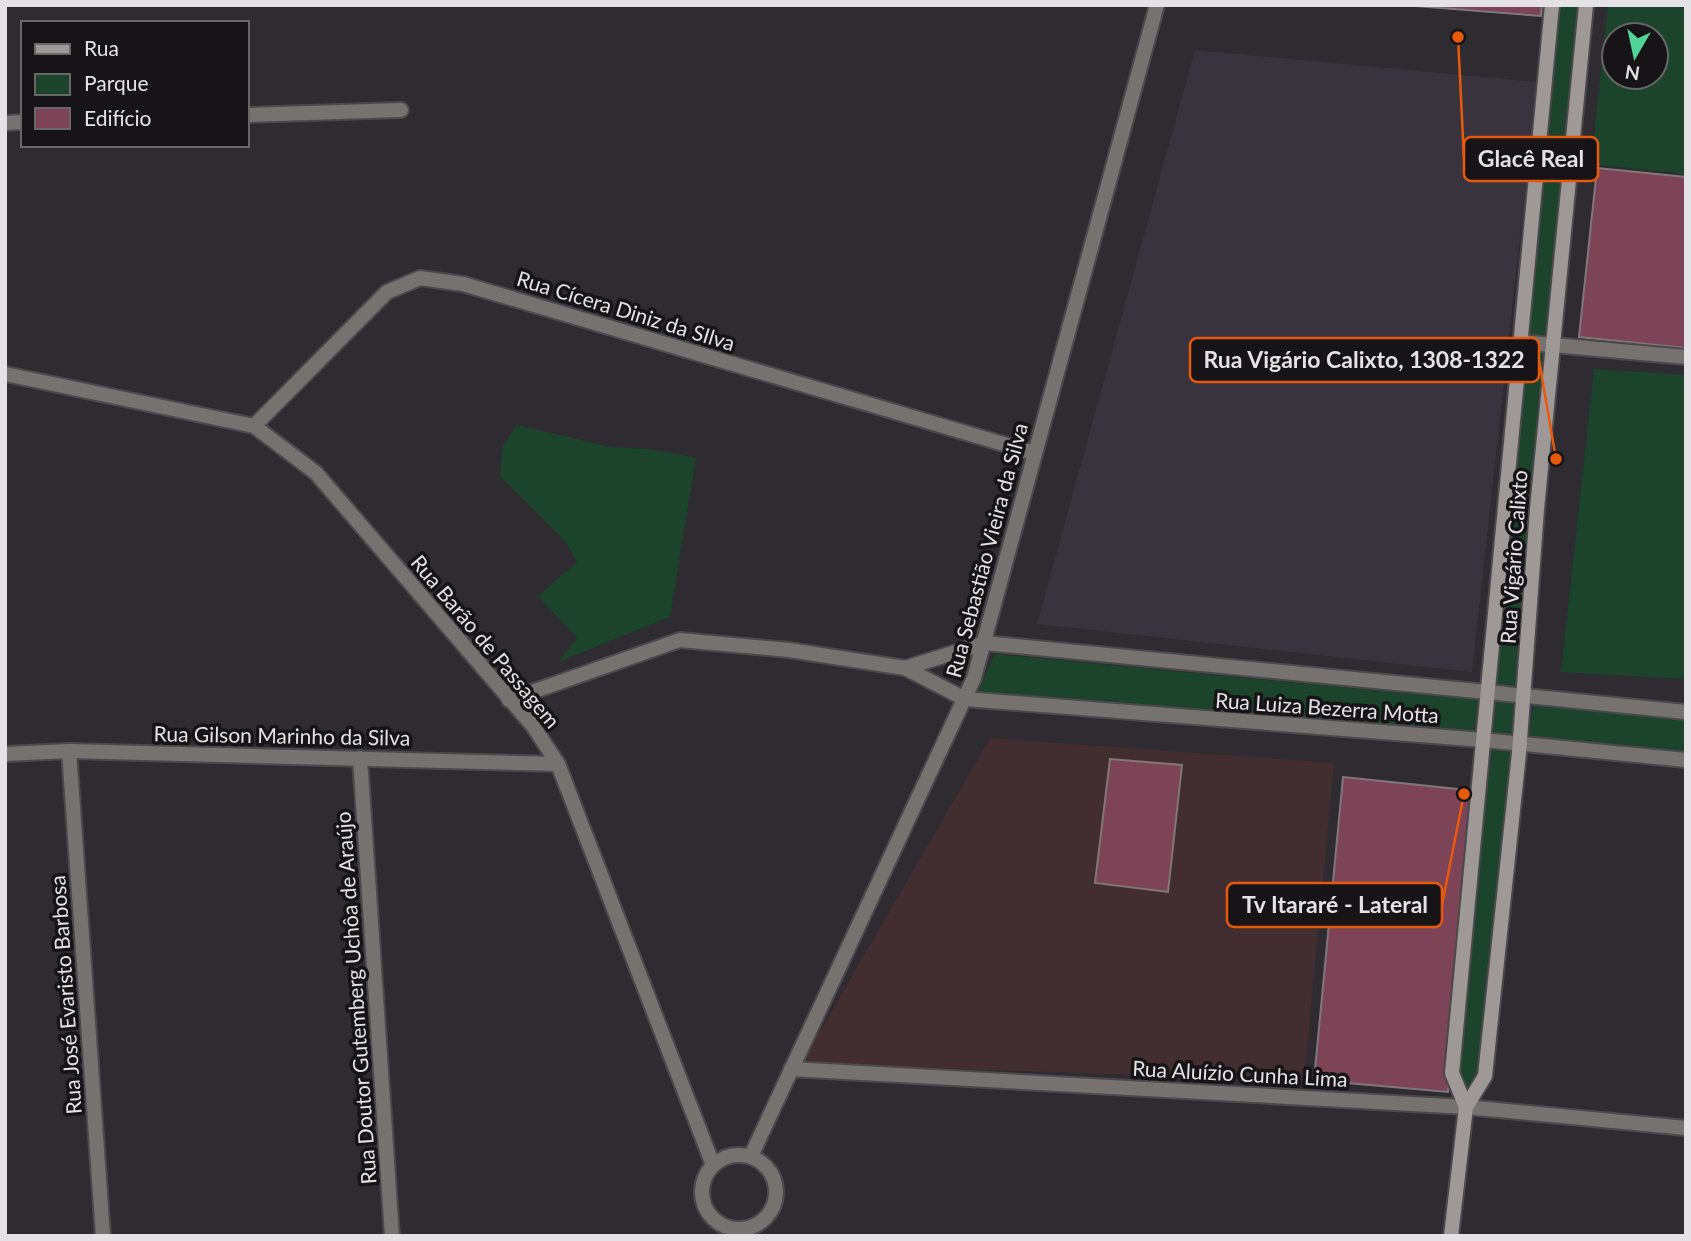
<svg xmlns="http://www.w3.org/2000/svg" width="1691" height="1241" viewBox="0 0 1691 1241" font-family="Lato,sans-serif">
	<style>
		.built { fill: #39333e }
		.education { fill: #422e30 }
		.green { fill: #1c432c; fill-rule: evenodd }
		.building { fill: #7d4457; stroke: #807779; stroke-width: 2 }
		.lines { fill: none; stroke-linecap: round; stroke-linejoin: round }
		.service-casing { stroke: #4b484e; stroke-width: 18 }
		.minor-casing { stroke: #4b484e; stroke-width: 18 }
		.tertiary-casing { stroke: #4b484e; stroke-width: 18 }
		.secondary-casing { stroke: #4b484e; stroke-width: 18 }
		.service { stroke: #757270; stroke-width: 14 }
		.minor { stroke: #757270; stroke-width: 14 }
		.tertiary { stroke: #757270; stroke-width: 14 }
		.secondary { stroke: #9e9996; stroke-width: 14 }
		.labels { text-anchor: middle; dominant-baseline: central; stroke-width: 7; stroke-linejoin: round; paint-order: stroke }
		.street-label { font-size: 21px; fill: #e4e2e5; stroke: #161417 }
		.leader { fill: none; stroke: #e8590c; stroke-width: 2.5 }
		.callout-dot { fill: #e8590c; stroke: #161417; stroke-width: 2.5 }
		.callout { fill: #161417; stroke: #e8590c; stroke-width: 2.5 }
		.callout-label { font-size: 23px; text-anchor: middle; font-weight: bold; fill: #e4e2e5 }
	</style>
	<rect width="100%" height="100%" fill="#2e2b31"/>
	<path class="built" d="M1195,50l342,32 -65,590 -435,-48z"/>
	<path class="education" d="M990,738l344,25 -30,317 -503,-16z"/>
	<g class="green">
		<path d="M1559,5h26l-35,334 -25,-2z"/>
		<path d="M1608,5h78v169l-95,-10zM1656,35v42h-42v-42z"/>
		<path d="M1524,345l25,4 -35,390 -26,-3z"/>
		<path d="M1594,369l92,6v304l-125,-7z"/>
		<path d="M517,425l94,22 39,2 46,9 -26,159 -112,45 19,-24 -39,-42 39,-34 -12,-21 -65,-65 3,-31z"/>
		<path d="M995,654l483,46 -4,32 -498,-38z"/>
		<path d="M1533,706l153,13v34l-157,-16z"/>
		<path d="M1486,745l31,3 -43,346 -20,-2z"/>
	</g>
	<g class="building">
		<path d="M1403,5h139l-1,11z"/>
		<path d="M1597,168l89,9v171l-107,-11z"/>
		<path d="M1110,759l72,6 -14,127 -73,-9z"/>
		<path d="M1343,777l133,14 -28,301 -134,-12z"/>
	</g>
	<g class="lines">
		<defs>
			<g id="service">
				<path d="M247,115l154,-5"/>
				<path d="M5,123l18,-1"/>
				<path d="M254,426l133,-134 33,-14 43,6"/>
			</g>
			<g id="minor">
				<path d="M463,284l571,169"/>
				<path d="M1520,342l166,15"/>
				<path d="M5,374l249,52 62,47 217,253 25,38 155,401"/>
				<path d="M905,668l80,-25 502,49"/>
				<path d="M509,700l171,-60 109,10 116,18 60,31 518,41"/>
				<path d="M69,751l34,485"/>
				<path d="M5,754l64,-3 489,13"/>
				<path d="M360,758l32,478"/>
				<path d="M791,1069l675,38 220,21"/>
				<circle cx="739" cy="1192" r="37"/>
				<path d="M751,1156l223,-478 183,-673"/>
			</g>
			<g id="tertiary">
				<path d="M1487,692l199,20"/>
				<path d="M1483,740l203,20"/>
			</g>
			<g id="secondary">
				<path d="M1466,1107l-14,-34 100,-1068"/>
				<path d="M1451,1236l15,-129 19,-31 34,-323 18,-244 49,-504"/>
			</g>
		</defs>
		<use href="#service" class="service-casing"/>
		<use href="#minor" class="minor-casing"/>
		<use href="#tertiary" class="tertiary-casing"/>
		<use href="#secondary" class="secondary-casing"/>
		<use href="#service" class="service"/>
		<use href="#minor" class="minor"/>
		<use href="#tertiary" class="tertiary"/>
		<use href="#secondary" class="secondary"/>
	</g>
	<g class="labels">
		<g class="street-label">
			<text transform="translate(626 310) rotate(17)">Rua Cícera Diniz da SIlva</text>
			<text transform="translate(986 550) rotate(-75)">Rua Sebastião Vieira da Silva</text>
			<text transform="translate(1513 557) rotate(-86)">Rua Vigário Calixto</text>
			<text transform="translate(486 641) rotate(50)">Rua Barão de Passagem</text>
			<text transform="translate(1327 707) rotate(4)">Rua Luiza Bezerra Motta</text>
			<text transform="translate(282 735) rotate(1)">Rua Gilson Marinho da Silva</text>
			<text transform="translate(65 995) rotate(-94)">Rua José Evaristo Barbosa</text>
			<text transform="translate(355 998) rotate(-94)">Rua Doutor Gutemberg Uchôa de Araújo</text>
			<text transform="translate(1240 1073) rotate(3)">Rua Aluízio Cunha Lima</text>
		</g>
	</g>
	<path class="leader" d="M1458 37L1464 159M1556 459L1539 360M1464 794L1442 905"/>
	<g class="callout-dot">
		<circle cx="1458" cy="37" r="7"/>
		<circle cx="1556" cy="459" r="7"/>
		<circle cx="1464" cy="794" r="7"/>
	</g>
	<g class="callout">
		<rect x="1464" y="137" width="134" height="44" rx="7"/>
		<rect x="1190" y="338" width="349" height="44" rx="7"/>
		<rect x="1227" y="883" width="215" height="44" rx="7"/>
	</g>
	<g class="callout-label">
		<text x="1531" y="167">Glacê Real</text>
		<text x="1364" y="368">Rua Vigário Calixto, 1308-1322</text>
		<text x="1335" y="913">Tv Itararé - Lateral</text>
	</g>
	<rect width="1691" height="1241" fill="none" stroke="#e4e2e5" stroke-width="14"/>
	<rect x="21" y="21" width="228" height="126" fill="#161417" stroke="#686669" stroke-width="2"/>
	<rect x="35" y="44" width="35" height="10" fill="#9e9996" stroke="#686669" stroke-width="2"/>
	<text x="84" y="56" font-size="21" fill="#e4e2e5">Rua</text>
	<rect x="35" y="74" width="35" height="21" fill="#1c432c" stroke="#686669" stroke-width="2"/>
	<text x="84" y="91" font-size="21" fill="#e4e2e5">Parque</text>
	<rect x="35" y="108" width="35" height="21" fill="#7d4457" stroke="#686669" stroke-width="2"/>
	<text x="84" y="126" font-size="21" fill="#e4e2e5">Edifício</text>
	<g transform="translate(1635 56) rotate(189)"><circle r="33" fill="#161417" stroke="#686669" stroke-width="2"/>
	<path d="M0-5L12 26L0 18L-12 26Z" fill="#51d397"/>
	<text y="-10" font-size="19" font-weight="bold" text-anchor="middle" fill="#e4e2e5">N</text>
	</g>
</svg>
